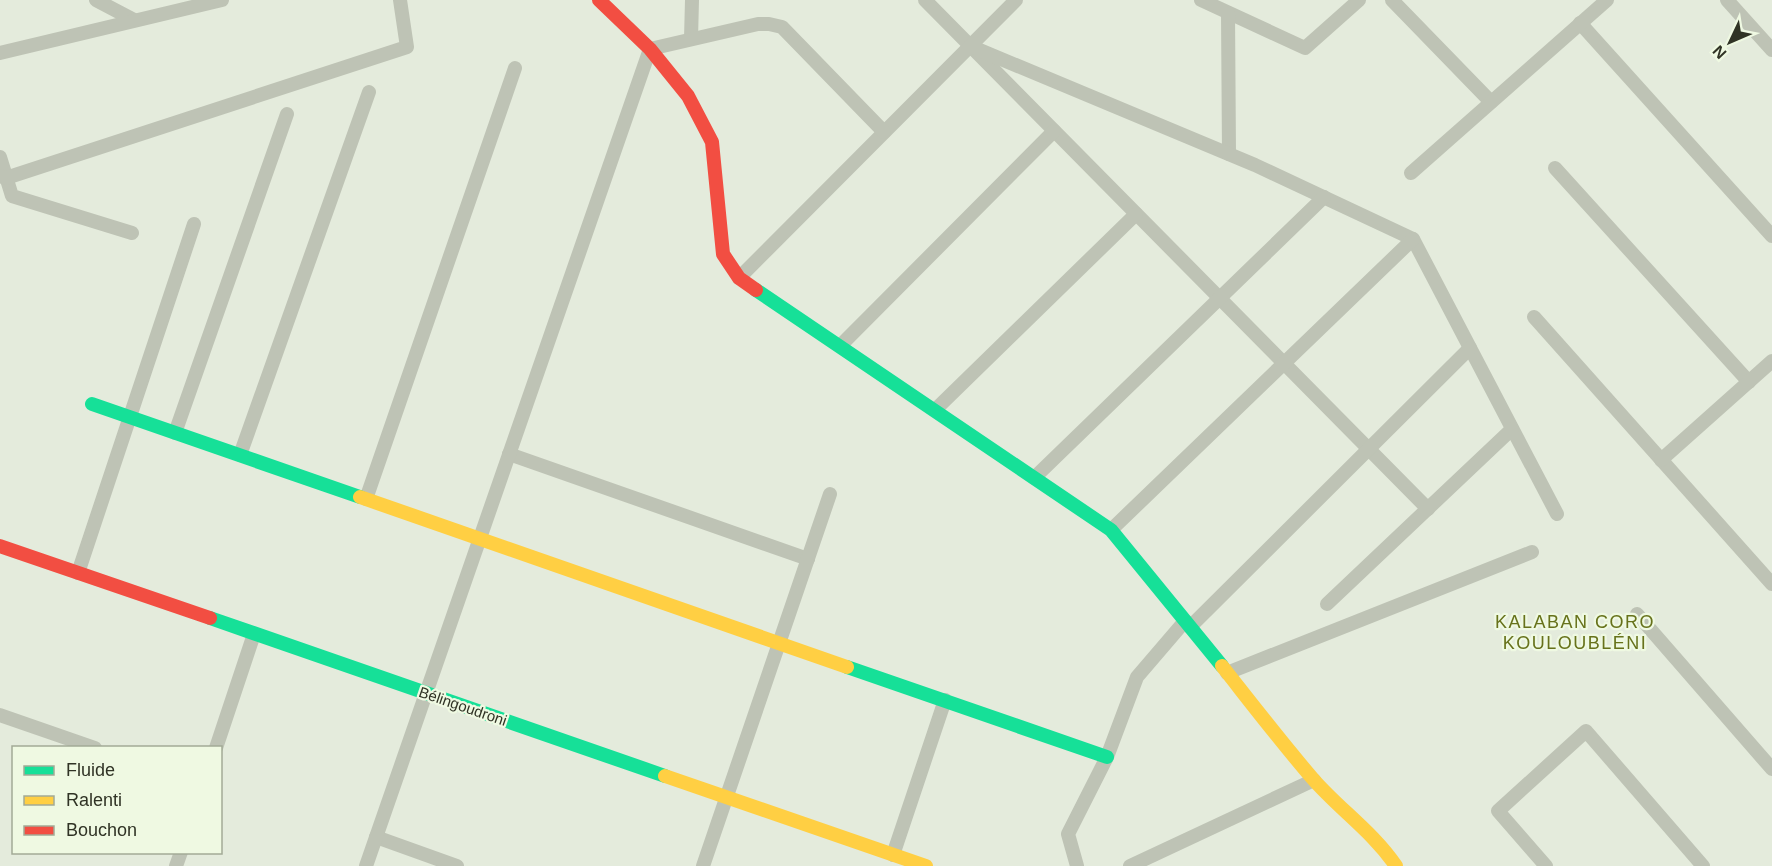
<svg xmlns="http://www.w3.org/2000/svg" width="1772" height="866" viewBox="0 0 1772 866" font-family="Helvetica,sans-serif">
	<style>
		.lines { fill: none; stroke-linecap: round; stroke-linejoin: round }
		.street { stroke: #bec3b5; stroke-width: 14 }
		.fast { stroke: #16e098; stroke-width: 14 }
		.slow { stroke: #ffcf43; stroke-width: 14 }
		.jam { stroke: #f24e42; stroke-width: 14 }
		.labels { text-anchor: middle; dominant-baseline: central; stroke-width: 4.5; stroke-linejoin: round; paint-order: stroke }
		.street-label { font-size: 15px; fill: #303325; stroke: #eff9e2 }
		.quarter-label { font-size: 18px; letter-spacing: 1.5px; fill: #67721b; stroke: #eff9e2 }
	</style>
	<rect width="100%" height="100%" fill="#e4ebdc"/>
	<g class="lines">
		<g class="street">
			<path d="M96,0l38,20"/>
			<path d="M925,0l503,509"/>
			<path d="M1201,0l104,48 54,-48"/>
			<path d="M1392,0l99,102"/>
			<path d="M1727,0l45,50"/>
			<path d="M1228,13l1,141"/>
			<path d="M1580,23l192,213"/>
			<path d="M691,39l1,-39"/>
			<path d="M970,46l285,119 158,74 144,275"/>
			<path d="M0,53l222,-53"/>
			<path d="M0,157l12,39 120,37"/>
			<path d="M1555,168l194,214"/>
			<path d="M1411,173l196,-173"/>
			<path d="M0,176l6,2 401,-131 -7,-47"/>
			<path d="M739,278l277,-278"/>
			<path d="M1534,317l238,267"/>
			<path d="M840,346l214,-215"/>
			<path d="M935,410l201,-196"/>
			<path d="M175,433l112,-319"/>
			<path d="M509,454l299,105"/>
			<path d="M240,455l129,-363"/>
			<path d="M1661,460l111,-99"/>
			<path d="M1034,478l290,-281"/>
			<path d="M366,499l149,-431"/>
			<path d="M1111,530l302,-291"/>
			<path d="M78,573l116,-349"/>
			<path d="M1327,604l185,-175"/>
			<path d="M1637,614l135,155"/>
			<path d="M1190,627l280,-279"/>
			<path d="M1227,673l305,-121"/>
			<path d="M0,715l95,33"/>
			<path d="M216,748l38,-114"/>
			<path d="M376,837l81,29"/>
			<path d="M893,855l52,-155"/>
			<path d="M176,866l5,-14"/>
			<path d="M366,866l284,-817 108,-25h11l13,3 102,105"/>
			<path d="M703,866l127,-372"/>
			<path d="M1077,866l-9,-32 39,-77 30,-80 48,-56"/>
			<path d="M1130,866l184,-86"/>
			<path d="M1546,866l-48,-55 88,-80 117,135"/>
		</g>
		<g class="fast">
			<path d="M756,290l355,240 111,136"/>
			<path d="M92,404l268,93"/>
			<path d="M210,618l455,158"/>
			<path d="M847,667l260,90"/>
		</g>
		<g class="slow">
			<path d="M360,497l487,170"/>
			<path d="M1222,666c30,38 59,76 91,113 26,30 60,53 83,87"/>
			<path d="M665,776l261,90"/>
		</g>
		<g class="jam">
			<path d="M599,0l51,49 38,47 24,46 11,112 16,24 17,12"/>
			<path d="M0,546l210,72"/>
		</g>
	</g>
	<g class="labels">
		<g class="street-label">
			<text transform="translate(463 706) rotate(19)">Bélingoudroni</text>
		</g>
		<g class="quarter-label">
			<text x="1575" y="622">KALABAN CORO<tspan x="1575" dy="21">KOULOUBLÉNI</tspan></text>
		</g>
	</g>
	<rect x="12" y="746" width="210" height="108" fill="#eff9e2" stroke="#a3aa96" stroke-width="1.5"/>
	<rect x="24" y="766" width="30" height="9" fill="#16e098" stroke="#a3aa96" stroke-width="1.5"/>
	<text x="66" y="776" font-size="18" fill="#303325">Fluide</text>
	<rect x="24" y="796" width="30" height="9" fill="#ffcf43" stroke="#a3aa96" stroke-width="1.5"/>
	<text x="66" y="806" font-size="18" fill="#303325">Ralenti</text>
	<rect x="24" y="826" width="30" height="9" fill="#f24e42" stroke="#a3aa96" stroke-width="1.5"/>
	<text x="66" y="836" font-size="18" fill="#303325">Bouchon</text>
	<g transform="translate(1730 42) rotate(226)" stroke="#eff9e2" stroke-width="4.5" paint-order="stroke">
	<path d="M0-4.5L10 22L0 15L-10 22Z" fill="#303325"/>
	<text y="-9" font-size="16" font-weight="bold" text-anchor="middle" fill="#303325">N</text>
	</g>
</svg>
